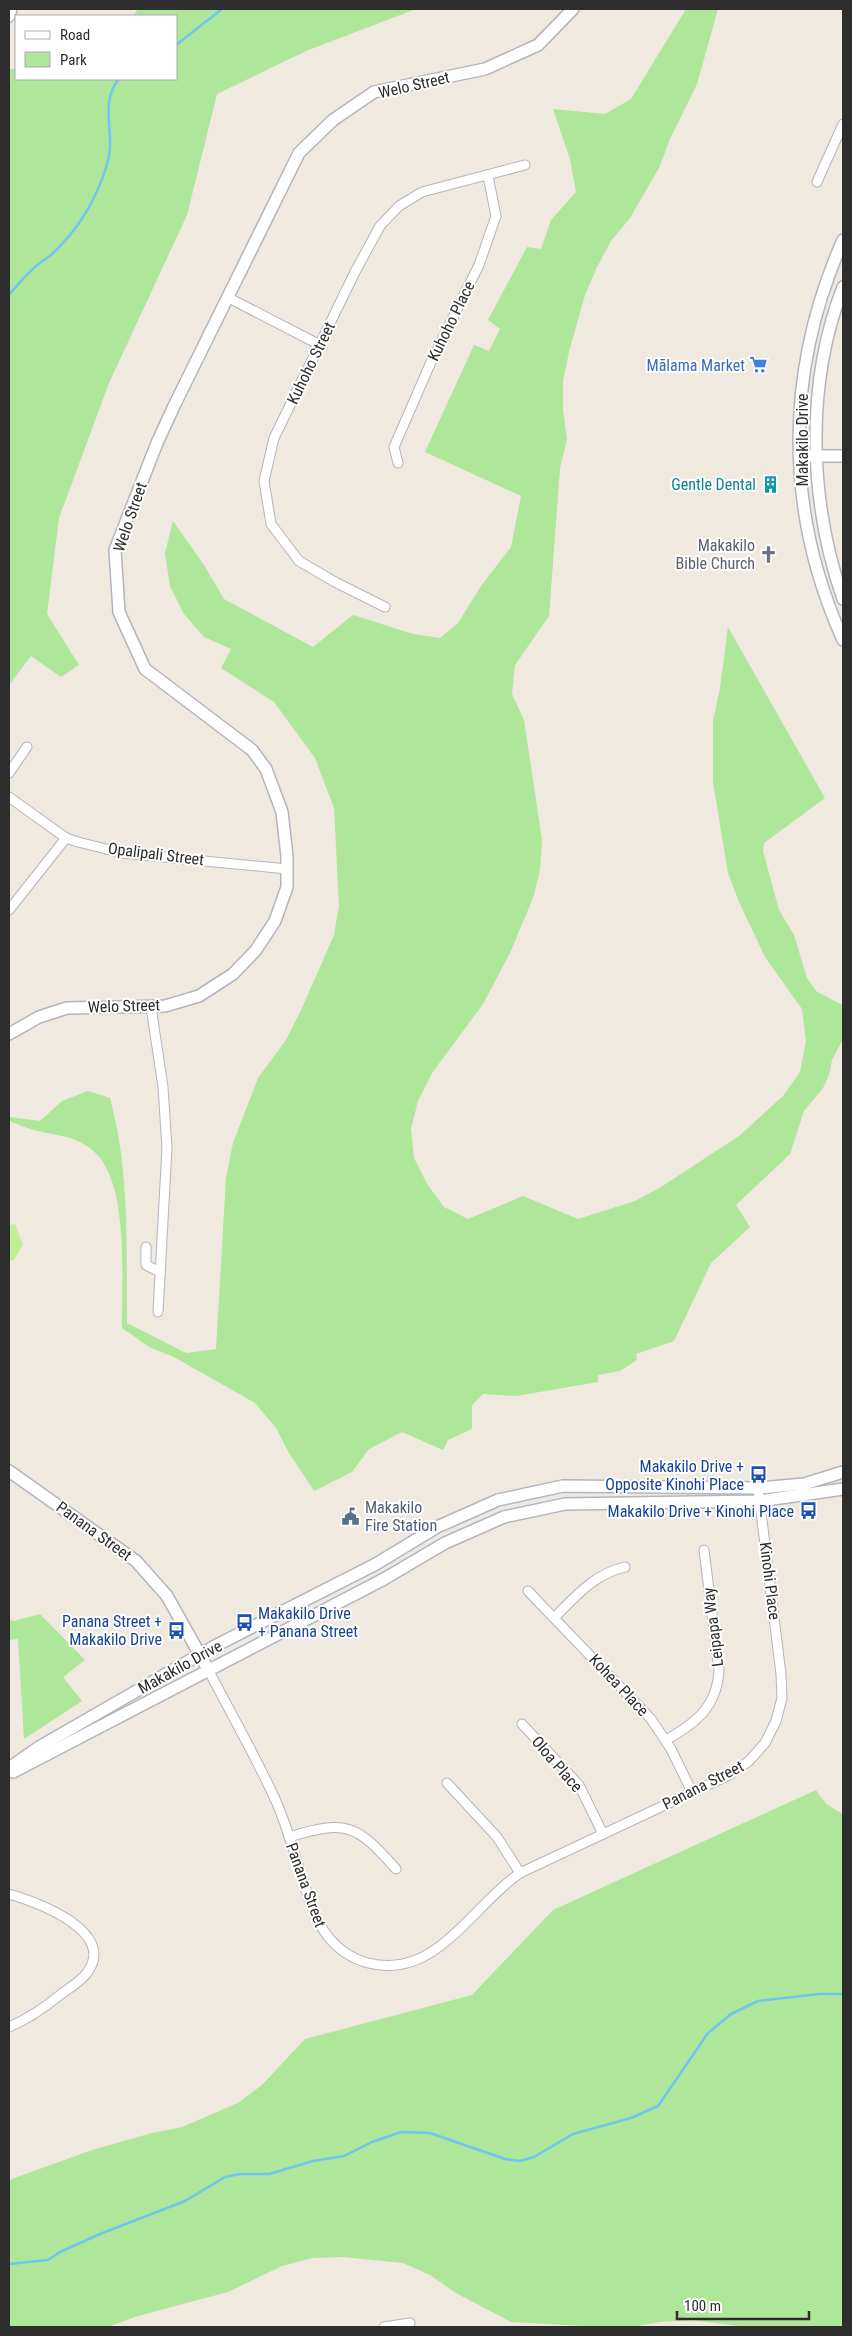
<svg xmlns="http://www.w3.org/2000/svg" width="852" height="2336" viewBox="0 0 852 2336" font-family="'Roboto Condensed',sans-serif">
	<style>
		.green { fill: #aee69a }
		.pitch { fill: #c2ee96 }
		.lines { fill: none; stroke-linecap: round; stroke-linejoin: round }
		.stream { stroke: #70c6f3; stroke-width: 2.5 }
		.street-casing { stroke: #b3b4c0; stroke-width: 11 }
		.secondary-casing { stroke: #b3b4c0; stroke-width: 14 }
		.street { stroke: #fff; stroke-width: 9 }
		.secondary { stroke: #fff; stroke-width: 11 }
		.labels { text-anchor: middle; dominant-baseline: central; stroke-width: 4; stroke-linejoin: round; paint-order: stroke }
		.street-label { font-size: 16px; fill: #2d2d2d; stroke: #fff }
		.shop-label { font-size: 16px; fill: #366cbe; stroke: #fff; text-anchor: end }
		.culture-label { font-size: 16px; fill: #0d838f; stroke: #fff; text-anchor: end }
		.worship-label { font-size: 16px; fill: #5b616d; stroke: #fff; text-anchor: end }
		.transit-label { font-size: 16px; fill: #164399; stroke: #fff; text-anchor: end }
		.service-label { font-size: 16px; fill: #4e5e75; stroke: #fff; text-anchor: start }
	</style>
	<rect width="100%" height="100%" fill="#efe9df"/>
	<g class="green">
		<path d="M138,9h278l-110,42 -89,43 -30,121 -78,168 -50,135 -12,96 32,51 -18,12 -30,-21 -22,29v-616h7v10h160v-63h-43z"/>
		<path d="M686,9h32l-21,75 -27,55 -11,29 -29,50 -19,23 -14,26 -12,28 -16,57 -6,29v29l4,29 -7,29 -11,148 -34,49 -3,29 12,26 18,120 -2,30 -7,28 -23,55 -27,51 -51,69 -14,28 -7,28 3,29 13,26 17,23 24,12 55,-23 55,23 57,-18 26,-14 78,-51 44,-40 17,-24 6,-31 -4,-32 -37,-52 -26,-55 -11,-29 -15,-91v-61l7,-33 8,-61 97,171 -61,45 -1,8 16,59 15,25 13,43 9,13 26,14 1,34 -11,21 -3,15 -6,13 -19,23 -14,43 -54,51 14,22 -39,36 -37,78 -38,13 1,6 -17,11 -22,4v7l-82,14 -33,-2 -11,11v24l-24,11 -5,10 -41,-18 -33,17 -17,23 -38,19 -25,-38 -13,-25 -21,-25 -81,-46 -25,-10 -27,-19c-1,-46 9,-149 -31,-179 -18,-14 -33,-13 -53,-18 -10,-2 -20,-7 -29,-10v-4l31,4 22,-20 26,-10 22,7c20,73 16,150 17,225l59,30 30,-4 10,-171 7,-35 25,-65 28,-38 16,-32 32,-73 5,-30 -5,-97 -19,-50 -41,-56 -53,-34 10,-19 -27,-12 -20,-23 -14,-28 -5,-33 8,-32 31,44 20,34 89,48 40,-32 60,19 27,4 18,-15 23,-37 30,-39 10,-51 -96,-44 49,-107 15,6 11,-22 -12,-9 39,-73 14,2 10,-29 25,-28 -6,-33 -17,-50 52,5 26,-15z"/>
		<path d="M40,1614l45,46 -22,17 19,24 -58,38 -6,-100 -9,1v-21l5,2z"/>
		<path d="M816,1790l10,14 17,10v513h-96l-56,-7 -31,2 -28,5h-30l-91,-5 -55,-29 -26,-18 -27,-12 -60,-6 -31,1 -30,8 -54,26 -90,24 -30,11h-99v-147l83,-30 60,-17 30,-6 56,-24 24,-18 43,-46 167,-44 81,-85z"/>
	</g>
	<path class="pitch" d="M15,1224l8,21 -10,16 -4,-2v-34z"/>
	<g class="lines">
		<g class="stream">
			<path d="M176,45l46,-36"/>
			<path d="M9,295c10,-12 20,-24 32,-33 4,-3 9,-5 12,-9 18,-17 34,-39 44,-62 6,-13 12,-29 13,-43 1,-25 -8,-49 9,-69"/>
			<path d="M9,2264l39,-4 12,-8 40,-18 85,-33 40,-24 15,-3h29l44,-13 31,-5 28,-14 29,-10 29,1 75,26 15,2 14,-4 39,-23 58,-16 27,-12 50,-73 23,-19 27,-13 61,-7h24"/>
		</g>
		<defs>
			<g id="street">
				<path d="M817,182l26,-58"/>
				<path d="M227,297l93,48"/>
				<path d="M398,463l-4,-16 37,-85 48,-97 17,-49 -8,-40"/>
				<path d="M385,607l-50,-25 -36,-21 -28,-37 -7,-43 10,-43 81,-166 25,-46 19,-20 23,-14 103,-27"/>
				<path d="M9,773l18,-26"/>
				<path d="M9,797l57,41 12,4 44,11 165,16"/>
				<path d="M9,910l57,-72"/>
				<path d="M151,1007l12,80 4,61 -9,164"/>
				<path d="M146,1247v18l14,7"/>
				<path d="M528,1591l123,128 20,30 21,43"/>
				<path d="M554,1618c22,-22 40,-44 71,-51"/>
				<path d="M209,1671c22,43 46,84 66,128 11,24 18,50 26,75 12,39 23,77 67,89 16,4 33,3 48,-3 37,-14 70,-64 104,-87l209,-98 20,-14 16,-18 11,-22 6,-23 -1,-24 -23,-186"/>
				<path d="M522,1724l57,61 24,49"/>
				<path d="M666,1740c30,-17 51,-33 53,-70l-15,-120"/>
				<path d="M447,1783l50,54 23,36"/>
				<path d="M289,1837c58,-18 68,-12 107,32"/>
				<path d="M9,1894c27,8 109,37 78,79 -7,9 -18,15 -27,22 -16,13 -32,24 -51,32"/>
				<path d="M384,2327l26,-4"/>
			</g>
			<g id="secondary">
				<path d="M9,16l2,-7"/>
				<path d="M843,240c-58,131 -59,269 0,400"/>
				<path d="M843,287c-38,98 -34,214 0,312"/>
				<path d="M811,456h32"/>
				<path d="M9,1034l30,-17 28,-9 98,-2 34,-10 34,-22 23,-24 19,-29 12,-34v-31l-5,-44 -16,-43 -14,-19 -107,-81 -26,-57 -4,-62 42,-107 17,-37 125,-253 34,-33 41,-28 111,-23 53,-24 35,-36"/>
				<path d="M9,1471l127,90 31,35 42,75"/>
				<path d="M9,1768l30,-21 174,-100 163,-83 61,-37 61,-27 65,-14 195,2 46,-4 39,-12"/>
				<path d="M13,1772l371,-193 61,-36 59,-26 61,-13 194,-3 84,-12"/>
			</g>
		</defs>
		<use href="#street" class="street-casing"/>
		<use href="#secondary" class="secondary-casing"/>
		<use href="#street" class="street"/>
		<use href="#secondary" class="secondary"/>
	</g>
	<defs>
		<symbol id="supermarket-bare" viewBox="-9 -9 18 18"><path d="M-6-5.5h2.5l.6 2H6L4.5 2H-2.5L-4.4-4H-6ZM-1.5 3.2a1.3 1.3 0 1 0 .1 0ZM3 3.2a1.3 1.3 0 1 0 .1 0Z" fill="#3f7fe0" stroke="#fff" stroke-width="2.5" paint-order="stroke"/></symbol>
		<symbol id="building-bare" viewBox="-9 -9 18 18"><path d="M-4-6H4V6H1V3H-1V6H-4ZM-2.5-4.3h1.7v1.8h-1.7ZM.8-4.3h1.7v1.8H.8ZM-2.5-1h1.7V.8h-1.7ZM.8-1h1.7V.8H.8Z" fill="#0f9aa8" stroke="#fff" stroke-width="2.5" paint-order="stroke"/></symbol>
		<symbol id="church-bare" viewBox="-9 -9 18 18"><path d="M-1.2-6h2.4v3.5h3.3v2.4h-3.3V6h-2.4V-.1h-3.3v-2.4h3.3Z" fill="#6b7280" stroke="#fff" stroke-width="2.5" paint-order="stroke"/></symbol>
		<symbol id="bus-bare" viewBox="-9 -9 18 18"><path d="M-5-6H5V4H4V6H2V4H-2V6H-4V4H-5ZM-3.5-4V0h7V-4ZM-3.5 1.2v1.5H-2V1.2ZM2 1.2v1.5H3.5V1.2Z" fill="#1a4fb4" stroke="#fff" stroke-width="2.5" paint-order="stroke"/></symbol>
		<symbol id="civic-bare" viewBox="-9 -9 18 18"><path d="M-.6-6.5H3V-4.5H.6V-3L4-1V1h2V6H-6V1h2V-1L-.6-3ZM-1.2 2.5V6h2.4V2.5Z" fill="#5c6f8a" stroke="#fff" stroke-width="2.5" paint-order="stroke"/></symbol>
	</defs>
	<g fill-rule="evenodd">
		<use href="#supermarket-bare" x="746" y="352" width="25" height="25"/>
		<use href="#building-bare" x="758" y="472" width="25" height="25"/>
		<use href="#church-bare" x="756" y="542" width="25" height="25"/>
		<use href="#bus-bare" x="746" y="1462" width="25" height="25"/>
		<use href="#bus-bare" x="796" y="1498" width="25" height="25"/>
		<use href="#civic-bare" x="338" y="1504" width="25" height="25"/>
		<use href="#bus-bare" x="232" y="1610" width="25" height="25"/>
		<use href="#bus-bare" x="164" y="1618" width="25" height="25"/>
	</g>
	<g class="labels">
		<g class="street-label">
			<text transform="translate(414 85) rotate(-13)">Welo Street</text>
			<text transform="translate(451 321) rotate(-64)">Kuhoho Place</text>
			<text transform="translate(311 363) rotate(-64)">Kuhoho Street</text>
			<text transform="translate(802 440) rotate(-90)">Makakilo Drive</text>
			<text transform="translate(130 517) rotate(-71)">Welo Street</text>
			<text transform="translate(156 854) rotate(7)">Opalipali Street</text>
			<text transform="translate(124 1006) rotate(-2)">Welo Street</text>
			<text transform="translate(94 1531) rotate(36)">Panana Street</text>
			<text transform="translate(770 1581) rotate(83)">Kinohi Place</text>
			<text transform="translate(713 1627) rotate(-97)">Leipapa Way</text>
			<text transform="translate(180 1667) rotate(-29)">Makakilo Drive</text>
			<text transform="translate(619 1685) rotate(47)">Kohea Place</text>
			<text transform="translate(557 1764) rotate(49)">Oloa Place</text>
			<text transform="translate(703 1785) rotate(-27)">Panana Street</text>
			<text transform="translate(306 1885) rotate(70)">Panana Street</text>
		</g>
		<g class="shop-label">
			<text x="745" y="365">Mālama Market</text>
		</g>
		<g class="culture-label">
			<text x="756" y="484">Gentle Dental</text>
		</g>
		<g class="worship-label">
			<text x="755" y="545">Makakilo<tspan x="755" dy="18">Bible Church</tspan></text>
		</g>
		<g class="transit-label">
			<text x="744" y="1466">Makakilo Drive +<tspan x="744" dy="18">Opposite Kinohi Place</tspan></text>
			<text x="794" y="1511">Makakilo Drive + Kinohi Place</text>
			<text x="258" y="1613" text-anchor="start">Makakilo Drive<tspan x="258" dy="18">+ Panana Street</tspan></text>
			<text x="162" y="1621">Panana Street +<tspan x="162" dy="18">Makakilo Drive</tspan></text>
		</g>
		<g class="service-label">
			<text x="365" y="1507">Makakilo<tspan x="365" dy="18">Fire Station</tspan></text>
		</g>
	</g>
	<rect width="852" height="2336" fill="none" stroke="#2d2d2d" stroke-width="20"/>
	<rect x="15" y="15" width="162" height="65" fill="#ffffff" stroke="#ababab"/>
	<rect x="25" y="31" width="25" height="8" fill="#ffffff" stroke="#ababab"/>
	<text x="60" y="40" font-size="15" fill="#2d2d2d">Road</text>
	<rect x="25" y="52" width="25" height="15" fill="#aee69a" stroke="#ababab"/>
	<text x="60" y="65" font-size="15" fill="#2d2d2d">Park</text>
	<path d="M677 2311v8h132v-8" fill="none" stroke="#2d2d2d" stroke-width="2.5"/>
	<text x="684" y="2311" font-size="15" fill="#2d2d2d" stroke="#ffffff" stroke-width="4" paint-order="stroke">100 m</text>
</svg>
